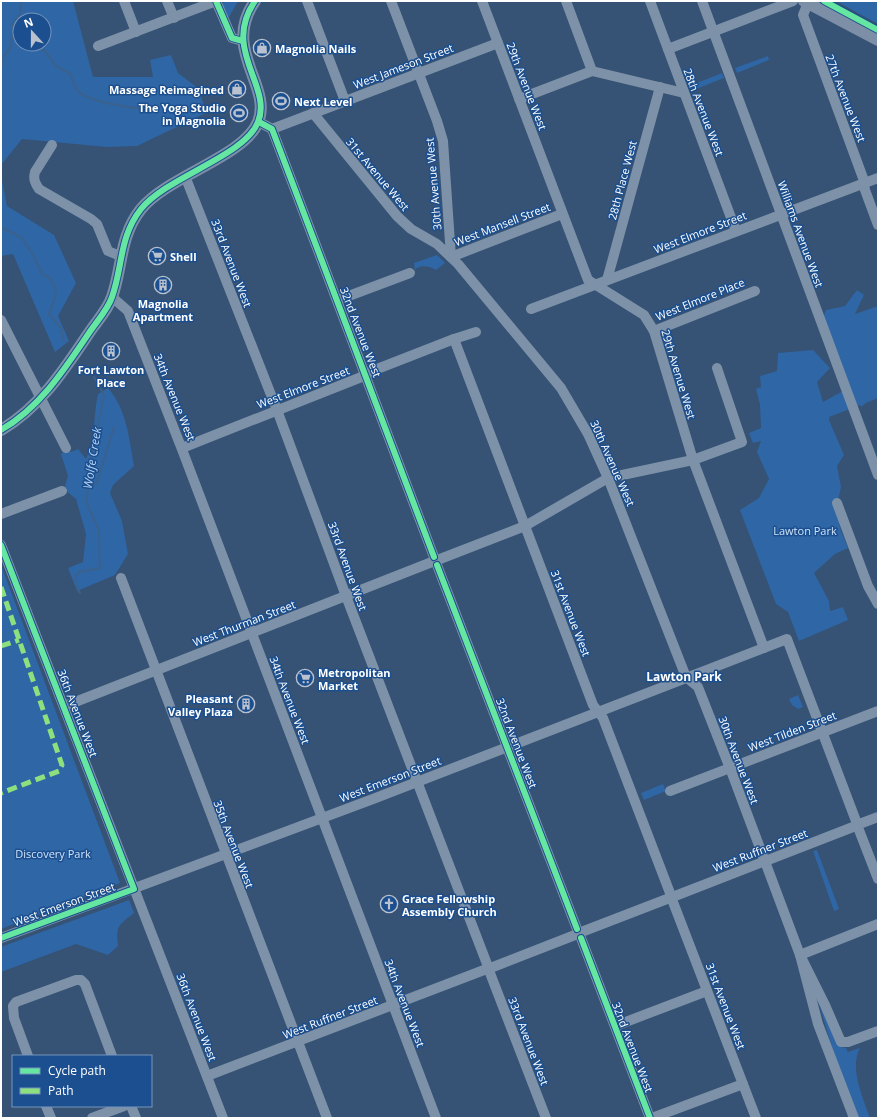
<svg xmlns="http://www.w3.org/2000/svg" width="879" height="1119" viewBox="0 0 879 1119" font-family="'Open Sans',sans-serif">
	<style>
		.green { fill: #2f66a5; fill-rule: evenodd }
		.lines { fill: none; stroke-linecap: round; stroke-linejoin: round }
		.stream { stroke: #3b618d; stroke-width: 2 }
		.minor { stroke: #7d92a8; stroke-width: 10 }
		.major { stroke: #7d8ea7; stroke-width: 12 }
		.quiet { stroke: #8de07e; stroke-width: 5; stroke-dasharray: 10 5; stroke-linecap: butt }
		.cycleway-casing { stroke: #1b4f8f; stroke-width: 8 }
		.cycleway { stroke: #66e7a1; stroke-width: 6 }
		.labels { text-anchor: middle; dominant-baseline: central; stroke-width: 3; stroke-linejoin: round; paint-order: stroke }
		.poi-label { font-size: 11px; font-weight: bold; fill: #fff; stroke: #1b4f8f; text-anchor: start }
		.street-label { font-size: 11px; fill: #fff; stroke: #1b4f8f }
		.park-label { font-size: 11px; fill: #cfe3fa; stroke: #1b4f8f }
		.water-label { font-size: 12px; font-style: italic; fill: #b5d3f5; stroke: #1b4f8f }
		.neighbourhood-label { font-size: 12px; font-weight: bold; fill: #fff; stroke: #1b4f8f }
	</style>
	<rect width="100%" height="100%" fill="#365274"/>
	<g class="green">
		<path d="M1,1h72l20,76h60l-3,-17 21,-5 7,18 21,16 7,24 -69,33 -30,1 -85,-8 -21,26zM20,20h24v24h-24z"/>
		<path d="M227,1h11l-10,18 -6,-16z"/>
		<path d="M836,1h42v23z"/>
		<path d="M768,56l1,4 -32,13 -2,-5z"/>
		<path d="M722,73l2,5 -33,13 -2,-5z"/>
		<path d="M1,176l6,30 47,29 22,48 -18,33 11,25 -14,11 -42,-98 -12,2z"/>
		<path d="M437,255l8,8 -9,7c-6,-4 -17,-6 -21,0l-1,-7z"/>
		<path d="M857,290l7,5 -9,19 23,-8v92l-12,5 -5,4 -1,-2 -31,12v3l15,35 -7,11 4,21 -5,23 5,21 7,17 -13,6 -21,19 15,28 1,10 13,-4 5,13 -49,21 -11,-29 -12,-8 -36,-94 19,-12 10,-19 -12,-27 4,-11 -8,2 -4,-10 12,-5 -1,-23 -4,-16 5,-2 -1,-11 17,-5 1,-18 35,-3 17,18 -13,14 6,20 27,-15 -27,-69 3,-8 19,-4z"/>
		<path d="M108,388c19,22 21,50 26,78l-21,19 -3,8 12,28 6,33 -13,21 -38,16 -9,-23 15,-6 3,-28 -10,-35 -12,-10 4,-13 -7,-22 7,-6 3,4 7,-3 8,10c10,-21 7,-43 12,-65z"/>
		<path d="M1,565l119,318 -119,46z"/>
		<path d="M798,695l5,12 -5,2 -6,-4 -3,-6z"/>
		<path d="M663,784l3,7 -22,9 -3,-7z"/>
		<path d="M817,850l22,59 -5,2 -21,-60z"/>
		<path d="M129,900l5,13c-16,13 -18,12 -16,33l-10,9 -32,-11 -75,28v-25z"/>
		<path d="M816,994l25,53 5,1 2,4 12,-4c-11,21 3,49 10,70h-13l-22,-61z"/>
	</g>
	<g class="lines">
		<g class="stream">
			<path d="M12,37l8,3"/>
			<path d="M32,44l13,7 11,15 15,8c1,6 3,12 7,17 11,12 56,17 72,19"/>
			<path d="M1,71l2,-13 7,-10 2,-11 1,-13 7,-10 1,-13"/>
			<path d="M1,227l21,11 10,15 10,21 8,4 5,9 1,8 -7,19 12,14 3,13"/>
			<path d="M88,488l9,-6 17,-55"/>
			<path d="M80,593l-4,-8 -1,-9 5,-4 20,-4 -1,-38 -11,-24 -2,-8 2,-10 -2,-6 18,-87 -10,-18"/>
		</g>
		<g class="minor">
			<path d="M124,1l12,31"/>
			<path d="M167,1l7,17"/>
			<path d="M216,1l16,37 11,3"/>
			<path d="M307,1l38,100"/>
			<path d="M391,1l46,120 6,20 8,116"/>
			<path d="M482,1l106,279 56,35 10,16 39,129 71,188"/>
			<path d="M566,1l26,70"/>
			<path d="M650,1l86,230"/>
			<path d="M702,1l176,474"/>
			<path d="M808,3l-5,12 60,163 2,12 13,35"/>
			<path d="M98,46l118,-45"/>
			<path d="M668,49l125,-48"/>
			<path d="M519,99l73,-28 92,22"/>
			<path d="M313,113l84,103 14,13 26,15 21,20 103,124 27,46 20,44 78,199 12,10 35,89 67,179 18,69 36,94"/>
			<path d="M259,122l13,7 162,428"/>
			<path d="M272,129l226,-86"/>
			<path d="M52,145l-17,27c-2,7 0,11 4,17l52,30 6,5 11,27 12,5"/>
			<path d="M185,176l92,234 69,186 141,368"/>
			<path d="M451,257l111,-43"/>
			<path d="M607,280l53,-193"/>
			<path d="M112,297l16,14 55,141 253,666"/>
			<path d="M338,300l72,-27"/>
			<path d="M531,309l347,-131"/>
			<path d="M1,320l65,128"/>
			<path d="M654,331l101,-40"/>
			<path d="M454,339l139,366 10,13 67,175"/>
			<path d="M182,448l177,-70 13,-7 82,-32 22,-7"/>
			<path d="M837,503l31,83 10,18"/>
			<path d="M1,514l61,-23"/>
			<path d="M1,545l222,573"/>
			<path d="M440,559l85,-33 83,-48 85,-18 49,-18 -25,-74"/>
			<path d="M437,565l140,364"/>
			<path d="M121,578l206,540"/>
			<path d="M65,706l367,-144"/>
			<path d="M670,791l208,-80"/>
			<path d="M862,823l16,-6"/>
			<path d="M859,830l19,49"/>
			<path d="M675,896l178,-69"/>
			<path d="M673,902l83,216"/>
			<path d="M878,924l-78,31 25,50 16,37h7l30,-11"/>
			<path d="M584,931l83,-32"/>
			<path d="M1,938l372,-139 414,-160 69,182"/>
			<path d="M581,938l69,180"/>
			<path d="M493,967l82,-32"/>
			<path d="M490,973l56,145"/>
			<path d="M615,1026l92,-35"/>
			<path d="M28,1056l-14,-38 -1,-12 3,-4 60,-22h5l4,4 27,72"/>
			<path d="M207,1076l277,-106"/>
			<path d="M46,1106l5,12"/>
			<path d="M131,1106l5,12"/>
			<path d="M92,1118l32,-12"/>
			<path d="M652,1118l91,-34"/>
		</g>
		<g class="major">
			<path d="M804,1l74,39"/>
			<path d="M1,430c40,-23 65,-63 90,-100 7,-10 17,-21 21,-33 11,-31 7,-60 29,-88 27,-33 104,-53 117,-87 15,-36 -37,-72 -3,-121"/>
		</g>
		<g class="quiet">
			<path d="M1,587l61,178 -3,6 -58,22"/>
			<path d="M1,646l18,-6"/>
		</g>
		<defs>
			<g id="cycleway">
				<path d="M216,1l16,37 11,3"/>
				<path d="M824,1l54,29"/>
				<path d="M259,122l13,7 162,428"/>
				<path d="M1,430c40,-23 65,-63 90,-100 7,-10 17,-21 21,-33 11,-31 7,-60 29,-88 27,-33 104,-53 117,-87 15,-36 -37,-72 -3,-121"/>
				<path d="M1,545l133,344 -133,49"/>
				<path d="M437,565l140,364"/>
				<path d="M581,938l69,180"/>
			</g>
		</defs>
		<use href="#cycleway" class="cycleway-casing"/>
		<use href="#cycleway" class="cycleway"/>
	</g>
	<defs>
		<symbol id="shop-ring" viewBox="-11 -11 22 22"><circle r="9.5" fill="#1b4f8f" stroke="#b9c2ce" stroke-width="1.5"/><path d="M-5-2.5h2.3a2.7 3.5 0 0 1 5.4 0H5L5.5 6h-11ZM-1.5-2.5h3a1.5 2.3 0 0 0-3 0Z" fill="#b9c2ce"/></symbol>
		<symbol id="stadium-ring" viewBox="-11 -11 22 22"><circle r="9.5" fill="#1b4f8f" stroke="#b9c2ce" stroke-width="1.5"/><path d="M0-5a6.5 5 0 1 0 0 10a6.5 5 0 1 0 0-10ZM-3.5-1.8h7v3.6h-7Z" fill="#b9c2ce"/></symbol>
		<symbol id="supermarket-ring" viewBox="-11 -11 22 22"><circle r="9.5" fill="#1b4f8f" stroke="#b9c2ce" stroke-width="1.5"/><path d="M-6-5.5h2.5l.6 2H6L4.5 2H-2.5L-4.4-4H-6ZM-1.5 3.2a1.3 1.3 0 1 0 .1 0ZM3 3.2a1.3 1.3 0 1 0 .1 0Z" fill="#b9c2ce"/></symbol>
		<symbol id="building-ring" viewBox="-11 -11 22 22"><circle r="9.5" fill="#1b4f8f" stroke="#b9c2ce" stroke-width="1.5"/><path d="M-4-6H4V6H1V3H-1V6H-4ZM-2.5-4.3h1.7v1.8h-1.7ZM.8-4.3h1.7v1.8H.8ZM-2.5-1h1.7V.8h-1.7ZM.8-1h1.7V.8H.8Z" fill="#b9c2ce"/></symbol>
		<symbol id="church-ring" viewBox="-11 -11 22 22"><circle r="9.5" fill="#1b4f8f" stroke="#b9c2ce" stroke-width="1.5"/><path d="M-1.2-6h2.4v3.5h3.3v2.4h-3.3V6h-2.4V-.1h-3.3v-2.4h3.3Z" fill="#b9c2ce"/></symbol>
	</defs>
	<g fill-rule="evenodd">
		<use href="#shop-ring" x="252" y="38" width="20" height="20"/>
		<use href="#shop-ring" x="227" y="79" width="20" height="20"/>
		<use href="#stadium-ring" x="271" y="91" width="20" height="20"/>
		<use href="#stadium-ring" x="229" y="103" width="20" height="20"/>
		<use href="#supermarket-ring" x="147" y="246" width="20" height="20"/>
		<use href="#building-ring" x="153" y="275" width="20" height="20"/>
		<use href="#building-ring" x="101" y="341" width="20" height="20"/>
		<use href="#supermarket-ring" x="295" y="668" width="20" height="20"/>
		<use href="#building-ring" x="236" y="694" width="20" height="20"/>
		<use href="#church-ring" x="379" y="894" width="20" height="20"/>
	</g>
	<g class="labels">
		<g class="poi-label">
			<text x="275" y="48">Magnolia Nails</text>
			<text x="224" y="89" text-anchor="end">Massage Reimagined</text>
			<text x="294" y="101">Next Level</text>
			<text x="226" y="107" text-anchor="end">The Yoga Studio<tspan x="226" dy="13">in Magnolia</tspan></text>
			<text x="170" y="256">Shell</text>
			<text x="163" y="303" text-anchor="middle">Magnolia<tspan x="163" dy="13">Apartment</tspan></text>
			<text x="111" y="369" text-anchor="middle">Fort Lawton<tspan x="111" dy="13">Place</tspan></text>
			<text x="318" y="672">Metropolitan<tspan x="318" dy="13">Market</tspan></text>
			<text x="233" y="698" text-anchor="end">Pleasant<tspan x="233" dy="13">Valley Plaza</tspan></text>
			<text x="402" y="898">Grace Fellowship<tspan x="402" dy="13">Assembly Church</tspan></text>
		</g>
		<g class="street-label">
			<text transform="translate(403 66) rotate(-21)">West Jameson Street</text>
			<text transform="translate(527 86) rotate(69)">29th Avenue West</text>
			<text transform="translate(846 98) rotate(69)">27th Avenue West</text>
			<text transform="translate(704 112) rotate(69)">28th Avenue West</text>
			<text transform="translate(378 174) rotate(50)">31st Avenue West</text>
			<text transform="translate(622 180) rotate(-75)">28th Place West</text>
			<text transform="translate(433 184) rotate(-95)">30th Avenue West</text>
			<text transform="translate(502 224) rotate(-21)">West Mansell Street</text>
			<text transform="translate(700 232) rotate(-21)">West Elmore Street</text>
			<text transform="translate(801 234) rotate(70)">Williams Avenue West</text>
			<text transform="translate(232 263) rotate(69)">33rd Avenue West</text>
			<text transform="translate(700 299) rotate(-22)">West Elmore Place</text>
			<text transform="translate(361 332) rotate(69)">32nd Avenue West</text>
			<text transform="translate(679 374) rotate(73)">29th Avenue West</text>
			<text transform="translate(303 387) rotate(-21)">West Elmore Street</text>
			<text transform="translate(175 397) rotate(68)">34th Avenue West</text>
			<text transform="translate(613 463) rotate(66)">30th Avenue West</text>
			<text transform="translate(348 566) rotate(70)">33rd Avenue West</text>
			<text transform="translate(571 613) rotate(69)">31st Avenue West</text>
			<text transform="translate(244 623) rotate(-21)">West Thurman Street</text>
			<text transform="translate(290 700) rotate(69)">34th Avenue West</text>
			<text transform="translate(78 713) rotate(69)">36th Avenue West</text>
			<text transform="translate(792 731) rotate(-21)">West Tilden Street</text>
			<text transform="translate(517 743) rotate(69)">32nd Avenue West</text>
			<text transform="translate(739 760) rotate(69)">30th Avenue West</text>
			<text transform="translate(390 779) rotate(-21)">West Emerson Street</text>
			<text transform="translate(234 844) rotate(69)">35th Avenue West</text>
			<text transform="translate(760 850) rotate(-21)">West Ruffner Street</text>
			<text transform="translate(64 904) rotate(-20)">West Emerson Street</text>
			<text transform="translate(405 1003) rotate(69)">34th Avenue West</text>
			<text transform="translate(726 1006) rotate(69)">31st Avenue West</text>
			<text transform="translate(197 1017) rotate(69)">36th Avenue West</text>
			<text transform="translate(330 1017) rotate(-21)">West Ruffner Street</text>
			<text transform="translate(529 1041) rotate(69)">33rd Avenue West</text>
			<text transform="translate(633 1047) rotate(69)">32nd Avenue West</text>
		</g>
		<g class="park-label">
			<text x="805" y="530">Lawton Park</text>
			<text x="53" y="853">Discovery Park</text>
		</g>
		<g class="water-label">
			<text transform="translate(92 458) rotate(-81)">Wolfe Creek</text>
		</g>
		<g class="neighbourhood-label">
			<text x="684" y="676">Lawton Park</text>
		</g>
	</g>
	<rect width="879" height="1119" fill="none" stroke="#ffffff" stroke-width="4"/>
	<rect x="12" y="1055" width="140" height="52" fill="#1b4f8f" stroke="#7695bc"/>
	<rect x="20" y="1068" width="20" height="6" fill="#66e7a1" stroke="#7695bc"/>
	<text x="48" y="1075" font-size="12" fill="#ffffff">Cycle path</text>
	<rect x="20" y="1088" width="20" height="6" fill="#8de07e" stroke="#7695bc"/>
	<text x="48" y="1095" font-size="12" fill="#ffffff">Path</text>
	<g transform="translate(32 32) rotate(339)"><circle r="19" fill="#1b4f8f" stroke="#7695bc"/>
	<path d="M0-3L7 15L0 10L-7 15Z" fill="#b9c2ce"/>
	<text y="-6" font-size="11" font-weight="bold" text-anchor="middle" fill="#ffffff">N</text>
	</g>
</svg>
